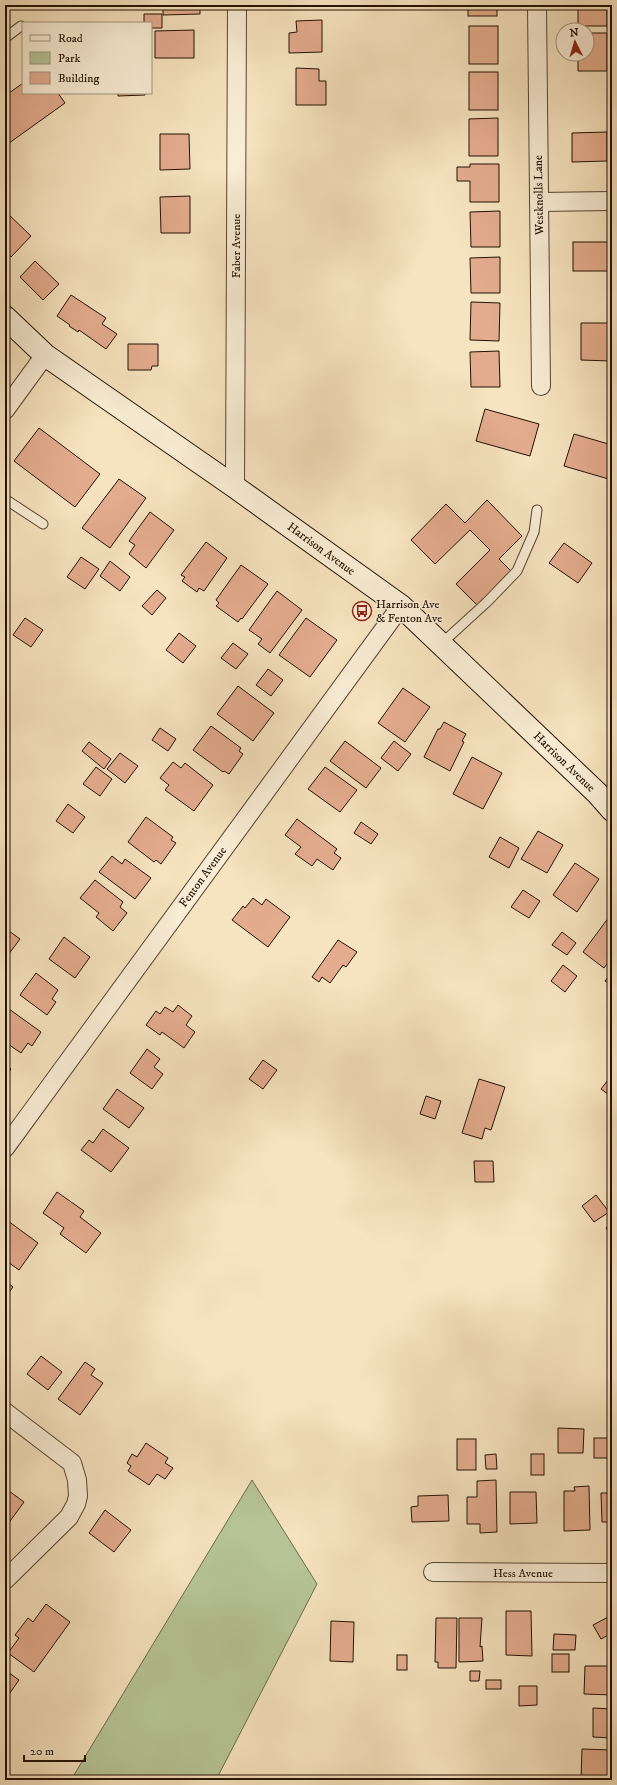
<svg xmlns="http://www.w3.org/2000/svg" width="617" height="1785" viewBox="0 0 617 1785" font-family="'IM FELL DW Pica',serif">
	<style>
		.green { fill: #b6c597; stroke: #6c6c4d }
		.building { fill: #e4ac8f; stroke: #221203 }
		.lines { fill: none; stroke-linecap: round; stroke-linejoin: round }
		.service-casing { stroke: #574632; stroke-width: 11 }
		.minor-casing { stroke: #574632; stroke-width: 20 }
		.secondary-casing { stroke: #221203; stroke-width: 24 }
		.service { stroke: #f9edd5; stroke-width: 9 }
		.minor { stroke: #f9edd5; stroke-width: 18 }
		.secondary { stroke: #f9edd5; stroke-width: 22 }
		.labels { text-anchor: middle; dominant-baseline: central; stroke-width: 3; stroke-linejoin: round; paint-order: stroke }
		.street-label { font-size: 12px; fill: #221203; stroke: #f9edd5 }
		.poi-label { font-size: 12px; fill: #221203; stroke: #f9edd5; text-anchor: start }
	</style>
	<rect width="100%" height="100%" fill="#f6e3bf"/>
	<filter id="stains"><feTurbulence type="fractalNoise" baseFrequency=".005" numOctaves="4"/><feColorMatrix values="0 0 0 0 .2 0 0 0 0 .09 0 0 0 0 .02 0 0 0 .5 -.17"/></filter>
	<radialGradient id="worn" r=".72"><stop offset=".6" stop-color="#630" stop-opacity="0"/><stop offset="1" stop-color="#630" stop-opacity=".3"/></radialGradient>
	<path class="green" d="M252,1480l65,104 -101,196h-145z"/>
	<g class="building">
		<path d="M163,5h37v9l-37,1z"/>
		<rect x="468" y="5" width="29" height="11"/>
		<rect x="578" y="5" width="29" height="21"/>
		<path d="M144,14h18v14h-11v-5h-7z"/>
		<path d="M322,20v32l-33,1v-20l8,-1 -1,-11z"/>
		<rect x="469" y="26" width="29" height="38"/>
		<path d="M194,30v28h-39v-27z"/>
		<path d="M587,33h20v38h-29v-17h9z"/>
		<path d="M296,68l23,1v12h7v24h-30z"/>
		<rect x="469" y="72" width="29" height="38"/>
		<path d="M23,83v10h35l7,10 -60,43v-50z"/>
		<path d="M118,93h27v2l-27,1z"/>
		<path d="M498,118v38h-29v-37z"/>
		<path d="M607,132v29l-35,1v-29z"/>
		<path d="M160,134h29l1,35 -30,1z"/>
		<path d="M470,164h29v38h-29v-21h-13v-14h13z"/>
		<path d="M190,196v37h-29l-1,-36z"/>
		<path d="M5,211l26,25 -20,21 -6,-6z"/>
		<path d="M500,211v36h-29l-1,-35z"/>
		<rect x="573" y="242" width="35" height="29"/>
		<path d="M500,257v36h-29l-1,-35z"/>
		<path d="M35,261l24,23 -16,16 -23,-23z"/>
		<path d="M71,295l35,23 -4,6 15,10 -11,15 -27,-19 -1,2 -9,-6 1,-1 -13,-9z"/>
		<path d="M471,302l29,1 -1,38 -29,-1z"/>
		<path d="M581,323h29v38l-29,-1z"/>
		<path d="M128,344h30v22h-6l-1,4h-23z"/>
		<path d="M499,351l1,36h-29l-1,-35z"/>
		<path d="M485,409l54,15 -9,32 -54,-15z"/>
		<path d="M39,428l61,46 -25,33 -61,-46z"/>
		<path d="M574,434l38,11v35l-48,-14z"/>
		<path d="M119,479l27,19 -36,50 -28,-20z"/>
		<path d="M487,500l35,36 -23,23 14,14 -34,34 -23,-23 34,-34 -20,-20 -35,34 -24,-24 35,-36 19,19z"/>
		<path d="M150,512l24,18 -28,38 -17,-14 6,-9 -6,-4z"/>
		<path d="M206,542l21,16 -23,33 -5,-3 -2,4 -15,-11 3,-4 -4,-2z"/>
		<path d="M564,543l28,20 -14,20 -29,-20z"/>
		<path d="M81,557l18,12 -14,20 -18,-12z"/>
		<path d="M110,561l20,16 -10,14 -20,-15z"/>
		<path d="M241,565l27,19 -26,35 -1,-1 -3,4 -22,-16 3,-3 -3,-3z"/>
		<path d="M157,590l9,8 -14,17 -10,-9z"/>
		<path d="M277,591l25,19 -32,43 -12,-9 4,-5 -13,-9z"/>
		<path d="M25,618l18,12 -12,17 -18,-12z"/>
		<path d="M306,618l31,22 -27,37 -31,-22z"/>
		<path d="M179,633l17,13 -13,17 -17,-13z"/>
		<path d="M233,643l15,11 -12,15 -15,-11z"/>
		<path d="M268,669l15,11 -12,16 -15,-11z"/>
		<path d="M238,686l36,27 -21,28 -36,-27z"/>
		<path d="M403,688l27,19 -25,35 -27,-19z"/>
		<path d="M444,722l22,12 -4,7 2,1 -14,29 -26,-14 14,-28h2z"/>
		<path d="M211,726l30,22 -2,3 4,3 -14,20 -5,-3 -1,1 -30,-22z"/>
		<path d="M160,728l16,11 -8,12 -16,-11z"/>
		<path d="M345,741l36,27 -15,20 -36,-27z"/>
		<path d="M394,741l17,13 -13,17 -17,-13z"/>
		<path d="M89,742l22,17 -7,10 -22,-18z"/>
		<path d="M120,753l18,13 -13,17 -18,-14z"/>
		<path d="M472,757l30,16 -19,36 -30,-15z"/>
		<path d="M173,762l8,6 4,-5 28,22 -19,26 -29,-21 4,-5 -9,-7z"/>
		<path d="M96,767l16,12 -12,17 -17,-12z"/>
		<path d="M325,767l32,23 -17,22 -32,-23z"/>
		<path d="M68,804l17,13 -12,16 -17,-12z"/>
		<path d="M146,817l27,20 -2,3 5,3 -15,21 -5,-4 -2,2 -26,-20z"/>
		<path d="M297,819l40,30 -3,4 7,5 -8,12 -16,-11 -5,7 -17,-12 6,-7 -16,-12z"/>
		<path d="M361,822l17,12 -7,10 -17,-11z"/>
		<path d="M538,831l25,14 -16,28 -26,-14z"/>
		<path d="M500,837l19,11 -10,20 -20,-11z"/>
		<path d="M112,856l10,8 3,-5 26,19 -16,21 -36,-27z"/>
		<path d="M575,863l24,16 -22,33 -24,-17z"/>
		<path d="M95,880l28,22 -3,5 7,6 -14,18 -17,-14 3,-4 -19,-15z"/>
		<path d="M523,890l17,11 -11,17 -18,-11z"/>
		<path d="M253,898l9,7 4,-6 24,18 -22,30 -36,-27 11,-14 2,2z"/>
		<path d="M612,913v44l-8,11 -21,-16z"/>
		<path d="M5,928l15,11 -12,16 -3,-2z"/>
		<path d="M562,932l14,11 -9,12 -15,-10z"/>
		<path d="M64,937l26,20 -15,21 -26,-19z"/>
		<path d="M338,940l19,12 -11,15 -3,-2 -13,18 -8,-6 -3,5 -7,-5z"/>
		<path d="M563,965l14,11 -12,16 -14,-11z"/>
		<path d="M612,972v14l-7,-5z"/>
		<path d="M36,973l22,17 -6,9 4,3 -9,13 -27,-20z"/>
		<path d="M178,1005l14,11 -6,9 9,7 -11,16 -22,-16 -2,3 -14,-10 10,-14 4,3 5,-7 8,5z"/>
		<path d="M9,1009l32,23 -9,14 -4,-3 -7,10 -16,-11v-27z"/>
		<path d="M147,1049l13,10 -6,8 9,7 -11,15 -22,-16z"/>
		<path d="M263,1060l14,10 -14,19 -14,-10z"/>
		<path d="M5,1064l6,5 -6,8z"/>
		<path d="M612,1075v22l-11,-8z"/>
		<path d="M479,1079l26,8 -14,43 -6,-2 -3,11 -20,-6z"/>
		<path d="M117,1089l27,19 -15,20 -26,-19z"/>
		<path d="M426,1096l15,5 -6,18 -15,-5z"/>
		<path d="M103,1129l26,19 -18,24 -30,-22 8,-10 4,3z"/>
		<path d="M474,1161h19l1,21h-19z"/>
		<path d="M57,1192l27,19 -4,6 21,16 -15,20 -26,-19 4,-6 -21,-15z"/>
		<path d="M596,1195l13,17 -15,10 -12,-16z"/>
		<path d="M8,1221l30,22 -19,27 -14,-10v-35z"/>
		<path d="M612,1223v13l-6,-8z"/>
		<rect x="608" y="1250" width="4" height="16"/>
		<path d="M5,1281l8,6 -8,11z"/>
		<path d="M41,1356l21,16 -14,18 -21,-16z"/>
		<path d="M85,1362l10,7 -4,6 12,8 -23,32 -22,-16z"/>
		<path d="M558,1428l26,1 -1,24h-25z"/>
		<rect x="594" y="1438" width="18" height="20"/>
		<rect x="457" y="1439" width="19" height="31"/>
		<path d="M146,1443l22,15 -3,5 8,5 -8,11 -8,-5 -8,11 -21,-14 3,-5 -4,-3 5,-9 5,3z"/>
		<path d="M496,1454l1,15h-11l-1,-14z"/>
		<rect x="531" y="1454" width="13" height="21"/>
		<path d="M496,1480l1,52 -17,1v-9h-13v-27h10v-16z"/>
		<path d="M589,1486l1,44 -26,1v-40h11l-1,-4z"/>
		<path d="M5,1488l19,14 -19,26z"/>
		<path d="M510,1492h26l1,31 -27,1z"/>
		<path d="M601,1493h11v29h-10z"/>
		<path d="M448,1495l1,26 -37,1 -1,-15 7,-1v-10z"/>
		<path d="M105,1510l26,20 -17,22 -25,-19z"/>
		<path d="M46,1604l24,18 -36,50 -26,-19 11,-15 -4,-3 13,-17 5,4z"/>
		<path d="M506,1611h25l1,45 -26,-1z"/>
		<path d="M612,1615v18l-11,6 -8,-14z"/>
		<path d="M436,1618h21l-1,50h-18v-6h-3z"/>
		<path d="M459,1618h23l-2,29 2,-1 1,15 -24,1z"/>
		<path d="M331,1621l23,1 -1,40 -23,-1z"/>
		<path d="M554,1634l22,1 -1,15h-22z"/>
		<rect x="552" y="1654" width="17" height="18"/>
		<rect x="397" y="1655" width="10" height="15"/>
		<path d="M585,1666h27v29l-28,-1z"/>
		<path d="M5,1670l14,10 -14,20z"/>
		<path d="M470,1671h10l-1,10h-9z"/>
		<rect x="486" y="1680" width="15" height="9"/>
		<path d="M519,1686h18v19l-18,1z"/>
		<path d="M593,1708l19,1v29l-19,-1z"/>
		<path d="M582,1749l30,1v30h-31z"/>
	</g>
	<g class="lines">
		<defs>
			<g id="service">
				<path d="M5,38l16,-12"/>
				<path d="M5,499l38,25"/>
				<path d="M441,644l46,-42 30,-31 17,-39 3,-22"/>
			</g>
			<g id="minor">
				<path d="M537,5l4,381"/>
				<path d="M539,202l73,-1"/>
				<path d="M5,410l40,-55"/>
				<path d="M235,487l2,-482"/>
				<path d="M5,1148l396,-542"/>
				<path d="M5,1412l67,51 5,17 1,16 -2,8 -7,13 -64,63"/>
				<path d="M433,1572l179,1"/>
			</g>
			<path id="secondary" d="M5,317l40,38 190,132 166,119 196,187 15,17"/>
		</defs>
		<use href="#service" class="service-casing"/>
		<use href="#minor" class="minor-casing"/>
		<use href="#secondary" class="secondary-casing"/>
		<use href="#service" class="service"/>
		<use href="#minor" class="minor"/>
		<use href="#secondary" class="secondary"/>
	</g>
	<defs>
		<symbol id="bus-ring" viewBox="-11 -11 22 22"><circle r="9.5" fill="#f9edd5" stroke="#8f2418" stroke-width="1.5"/><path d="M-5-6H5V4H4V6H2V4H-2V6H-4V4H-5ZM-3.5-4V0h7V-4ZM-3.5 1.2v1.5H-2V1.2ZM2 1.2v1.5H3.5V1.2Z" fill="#8f2418"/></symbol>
	</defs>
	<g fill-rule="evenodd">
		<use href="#bus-ring" x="351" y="600" width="22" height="22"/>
	</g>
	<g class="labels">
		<g class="street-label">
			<text transform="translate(539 195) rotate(-91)">Westknolls Lane</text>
			<text transform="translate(236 246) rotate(-90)">Faber Avenue</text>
			<text transform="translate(321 549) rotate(36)">Harrison Avenue</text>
			<text transform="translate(564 762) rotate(44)">Harrison Avenue</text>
			<text transform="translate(203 877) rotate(-54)">Fenton Avenue</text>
			<text x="523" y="1573">Hess Avenue</text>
		</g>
		<g class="poi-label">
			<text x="376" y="604">Harrison Ave<tspan x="376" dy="14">&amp; Fenton Ave</tspan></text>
		</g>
	</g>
	<rect width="617" height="1785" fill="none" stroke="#f6e3bf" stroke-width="20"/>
	<rect x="6" y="6" width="605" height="1773" fill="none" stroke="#221203" stroke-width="2"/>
	<rect x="10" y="10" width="597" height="1765" fill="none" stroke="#221203"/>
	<rect x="22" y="22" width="130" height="72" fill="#f9edd5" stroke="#a39581"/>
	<rect x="30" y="35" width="20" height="6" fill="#f9edd5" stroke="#a39581"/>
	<text x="58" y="42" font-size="12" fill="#221203">Road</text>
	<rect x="30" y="52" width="20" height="12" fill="#b6c597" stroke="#a39581"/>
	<text x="58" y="62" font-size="12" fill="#221203">Park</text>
	<rect x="30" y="72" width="20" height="12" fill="#e4ac8f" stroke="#a39581"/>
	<text x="58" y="82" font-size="12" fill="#221203">Building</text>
	<g transform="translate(575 42) rotate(355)"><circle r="19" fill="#f9edd5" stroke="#a39581"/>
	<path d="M0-3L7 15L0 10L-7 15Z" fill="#8f2418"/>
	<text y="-6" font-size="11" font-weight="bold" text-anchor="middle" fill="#221203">N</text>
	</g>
	<path d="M24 1755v6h61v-6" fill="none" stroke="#221203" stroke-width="2"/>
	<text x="30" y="1755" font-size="12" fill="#221203" stroke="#f9edd5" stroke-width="3" paint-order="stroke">20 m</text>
	<rect width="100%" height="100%" filter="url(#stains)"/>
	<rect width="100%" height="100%" fill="url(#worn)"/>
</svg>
